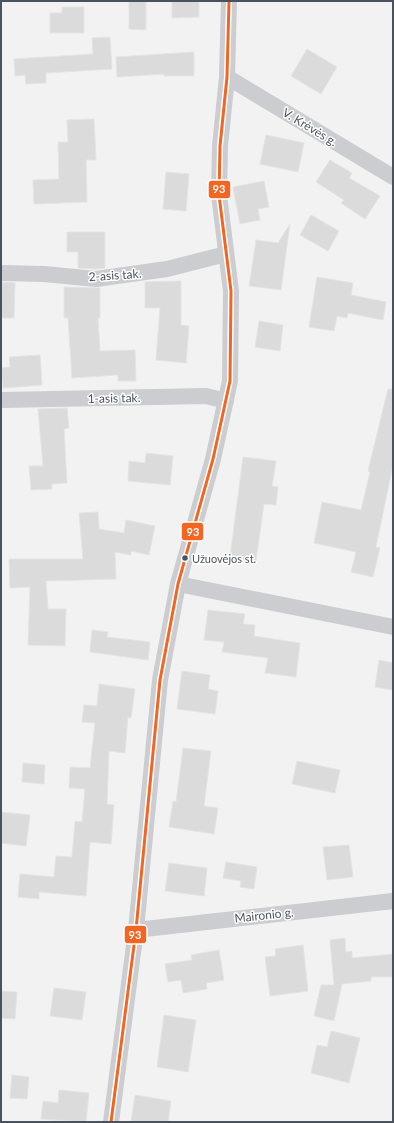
<svg xmlns="http://www.w3.org/2000/svg" width="394" height="1123" viewBox="0 0 394 1123" font-family="Lato,sans-serif">
	<style>
		.building { fill: #dbdbdc; stroke: #e3e4e5 }
		.lines { fill: none; stroke-linecap: round; stroke-linejoin: round }
		.street { stroke: #cbcdd0; stroke-width: 16 }
		.bus-1-casing { stroke: #fff; stroke-width: 6 }
		.bus-1 { stroke: #f26522; stroke-width: 3 }
		.bus-dot { fill: #49535e; stroke: #fff; stroke-width: 1.5 }
		.labels { text-anchor: middle; dominant-baseline: central; stroke-width: 3; stroke-linejoin: round; paint-order: stroke }
		.bus-label { font-size: 11px; fill: #49535e; stroke: #fff; text-anchor: start }
		.street-label { font-size: 12px; fill: #49535e; stroke: #fff }
		.line-badge { stroke: #fff; stroke-width: 1.5 }
		.badge-label { font-size: 11px; text-anchor: middle; font-weight: bold; fill: #fff }
	</style>
	<rect width="100%" height="100%" fill="#f2f2f2"/>
	<g class="building">
		<path d="M129,1h17v29l-17,-1z"/>
		<path d="M172,1h27v16l-27,1z"/>
		<path d="M62,7h22v26h-34v-20h12z"/>
		<path d="M110,37l2,32 -66,4v10l-20,1 -1,-9 -10,1 -1,-17 79,-5 -1,-16z"/>
		<path d="M307,49l30,18 -16,27 -30,-18z"/>
		<path d="M194,52v24h-30v-2l-47,3 -1,-20z"/>
		<path d="M94,119l2,41h-10l1,42 -53,2 -1,-24 26,-1 -1,-37h10l-1,-22z"/>
		<path d="M266,135l38,8 -6,29 -38,-8z"/>
		<path d="M330,160l22,13 -3,5 31,18 -15,23 -24,-16 3,-3 -28,-18z"/>
		<path d="M166,172l23,2 -3,37 -23,-2z"/>
		<path d="M264,181l5,26 -11,2 2,11 -20,4 -7,-37z"/>
		<path d="M311,215l28,16 -11,20 -28,-16z"/>
		<path d="M290,224l-9,66 -32,-4 7,-46 22,3z"/>
		<path d="M67,232h38v36l-9,1 -18,-1v-16h-11z"/>
		<path d="M317,277l36,6 -2,12 35,7 -3,18 -35,-7 -1,5 -10,-2 -3,15 -25,-4z"/>
		<path d="M181,281v44l8,1 -3,37 -30,-3 4,-52h-15v-26z"/>
		<path d="M1,282l14,1 -1,35h-13z"/>
		<path d="M64,287l36,1v30h-2l2,33 35,-1 1,31h-18v-6l-46,3 -4,-60h-4z"/>
		<path d="M259,321l24,4 -3,26 -25,-4z"/>
		<path d="M40,355l2,30 -39,3 -2,-20 9,-1 -1,-10z"/>
		<path d="M388,389h5v76l-17,82 4,1 -7,29 -22,-5 5,-20 -42,-9 8,-41 39,8 9,-38 -2,-1z"/>
		<path d="M67,408l2,20 -5,1 3,54 -15,1v5l-21,1 -2,-24h14l-5,-57z"/>
		<path d="M146,453l27,3 -3,29 -42,-4 1,-20 16,2z"/>
		<path d="M243,457l33,4 -4,25 6,1 -2,18 -12,-1 -8,57 -26,-4z"/>
		<path d="M98,512l1,17 25,4 2,-13 29,6 -6,29 -18,-4v4l-16,-3 1,27 -70,2 2,28h18l-1,37 -37,-1 2,-58 -20,1 -1,-29h74l-4,-46z"/>
		<path d="M208,610l37,4 -2,10 12,1 -1,11 46,7 -4,34 -31,-4 3,-15 -46,-6 2,-10 -20,-2z"/>
		<path d="M92,630l16,2 -1,5 43,5 -2,18 -58,-8z"/>
		<path d="M379,660l14,3v27l-18,-3z"/>
		<path d="M182,671l28,4 -2,14 10,2 -3,23 -38,-5z"/>
		<path d="M99,684l36,5 -4,29 -3,-1 -3,36 -16,-2 -2,53 7,1 -3,39 -21,-2 -4,54 -47,-4v7l-21,-2 2,-23 34,3 2,-21 16,1 3,-36 7,1 3,-33 -16,-1 1,-21 20,1 5,-45 -13,-1 2,-17 13,1z"/>
		<path d="M183,748l28,3 -7,55 14,2 -4,26 -45,-7 4,-26 3,1z"/>
		<path d="M297,761l43,9 -5,23 -43,-9z"/>
		<path d="M23,763l22,2 -1,19 -22,-2z"/>
		<path d="M1,812l29,3 -4,31 -25,-3z"/>
		<path d="M349,845l4,32 -26,3 -4,-33z"/>
		<path d="M226,862l31,5 -3,22 -14,-2 1,-6 -18,-3z"/>
		<path d="M169,863l38,5 -3,28 -39,-5z"/>
		<path d="M345,938l1,14 6,-1v7l41,-4v23h-22v4l-29,3 -8,37 -20,-5 7,-31h13l-4,-45z"/>
		<path d="M303,945l5,46 -38,5 -5,-39 11,-1 -1,-7z"/>
		<path d="M219,950l5,30 -18,3 1,6 -24,4 -2,-13 -13,2 -3,-18 27,-4 -1,-5z"/>
		<path d="M54,988l32,4 -4,28 -32,-4z"/>
		<path d="M1,991l16,1 -2,27 -14,-1z"/>
		<path d="M164,1015l32,5 -8,52 -31,-5z"/>
		<path d="M331,1031l29,7 -11,45 -38,-10 6,-28 10,2z"/>
		<path d="M12,1075l17,2 -2,22 -17,-1z"/>
		<path d="M59,1090l30,3 -3,29 -45,-3 2,-18 15,2z"/>
		<path d="M135,1095l36,6 -3,21h-37z"/>
	</g>
	<g class="lines">
		<g class="street">
			<path d="M227,77l166,100"/>
			<path d="M1,273l43,1 52,5 71,-10 59,-15"/>
			<path d="M1,400l205,-4 20,5"/>
			<path d="M178,584l215,43"/>
			<path d="M136,930l257,-29"/>
			<path d="M111,1122l25,-192 24,-250 18,-96 35,-125 17,-78 1,-90 -12,-96 1,-49 7,-69 2,-76"/>
		</g>
		<defs>
			<path id="bus-1" d="M111,1122l25,-192 24,-250 18,-96 35,-125 17,-78 1,-90 -12,-96 1,-49 7,-69 2,-76"/>
		</defs>
		<use href="#bus-1" class="bus-1-casing"/>
		<use href="#bus-1" class="bus-1"/>
	</g>
	<circle class="bus-dot" cx="185" cy="558" r="3.5"/>
	<g class="labels">
		<g class="bus-label">
			<text x="192" y="558">Užuovėjos st.</text>
		</g>
		<g class="street-label">
			<text transform="translate(310 127) rotate(31)">V. Krėvės g.</text>
			<text transform="translate(115 275) rotate(-4)">2-asis tak.</text>
			<text transform="translate(114 398) rotate(-1)">1-asis tak.</text>
			<text transform="translate(264 915) rotate(-6)">Maironio g.</text>
		</g>
	</g>
	<g class="line-badge">
		<rect x="208" y="180" width="23" height="19" rx="4" fill="#f26522"/>
		<rect x="181" y="522" width="23" height="19" rx="4" fill="#f26522"/>
		<rect x="124" y="925" width="23" height="19" rx="4" fill="#f26522"/>
	</g>
	<g class="badge-label">
		<text x="219" y="193">93</text>
		<text x="193" y="536">93</text>
		<text x="135" y="939">93</text>
	</g>
	<rect width="394" height="1123" fill="none" stroke="#49535e" stroke-width="4"/>
</svg>
